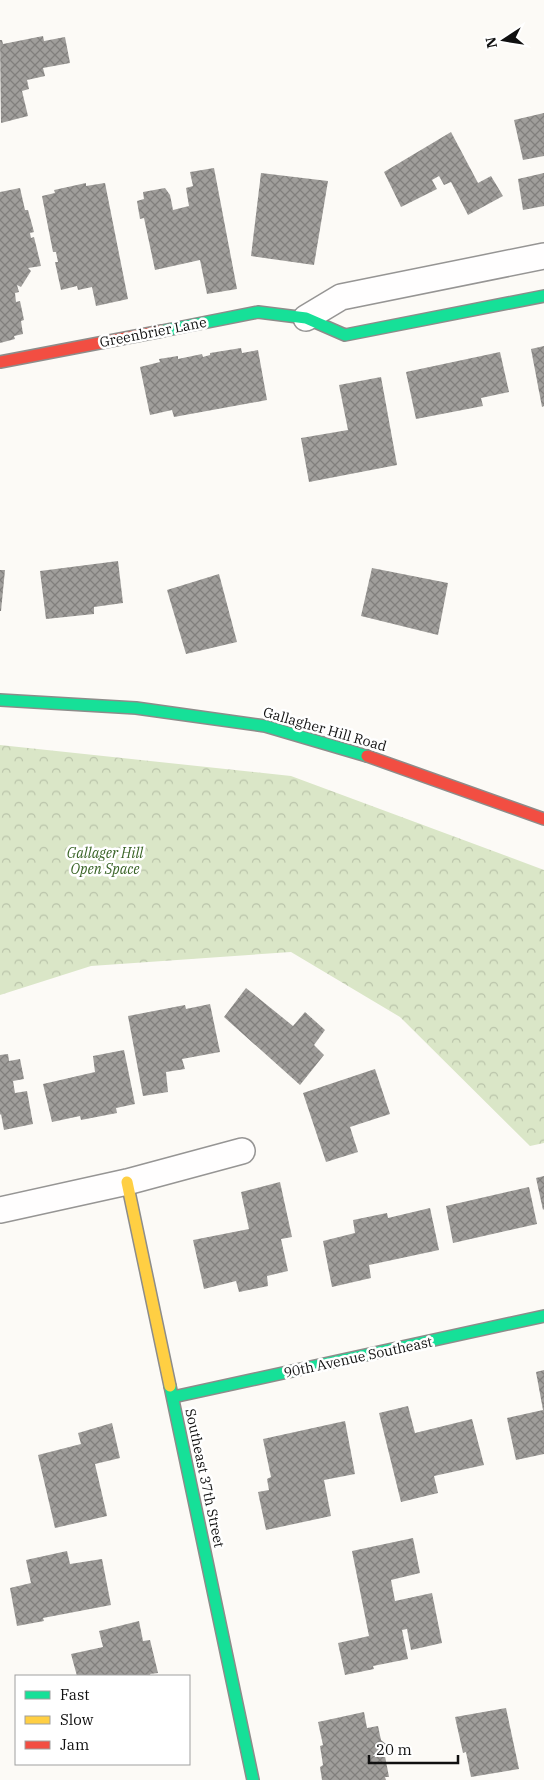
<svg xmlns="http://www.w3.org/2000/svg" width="544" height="1780" viewBox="0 0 544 1780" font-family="'IBM Plex Serif',serif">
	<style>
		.forest { fill: url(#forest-crowns) }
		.building { fill: url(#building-cross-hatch) }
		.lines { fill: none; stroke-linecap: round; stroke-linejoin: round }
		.street-casing { stroke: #969594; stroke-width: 28 }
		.fast-casing { stroke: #8d8c8a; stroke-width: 14 }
		.slow-casing { stroke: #8d8c8a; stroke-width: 14 }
		.jam-casing { stroke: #8d8c8a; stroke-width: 14 }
		.street { stroke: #fffefe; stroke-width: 25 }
		.fast { stroke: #16e098; stroke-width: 11 }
		.slow { stroke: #ffcf43; stroke-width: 11 }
		.jam { stroke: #f24e42; stroke-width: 11 }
		.labels { text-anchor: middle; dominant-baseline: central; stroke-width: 5; stroke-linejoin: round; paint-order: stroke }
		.street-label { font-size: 14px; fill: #101010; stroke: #fff }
		.park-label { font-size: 14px; font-style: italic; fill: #386325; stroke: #fff }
	</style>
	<defs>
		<pattern id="forest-crowns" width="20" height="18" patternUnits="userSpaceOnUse" patternTransform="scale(1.25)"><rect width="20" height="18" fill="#dae6c7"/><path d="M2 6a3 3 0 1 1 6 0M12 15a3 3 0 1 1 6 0" fill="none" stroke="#bac4aa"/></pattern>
		<pattern id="building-cross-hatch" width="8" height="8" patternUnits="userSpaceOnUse" patternTransform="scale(1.25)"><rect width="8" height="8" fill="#a09e9b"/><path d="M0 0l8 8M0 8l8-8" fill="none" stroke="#817f7d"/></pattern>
	</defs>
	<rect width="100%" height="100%" fill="#fcfaf6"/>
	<path class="forest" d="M0,745l291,31 253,94v273l-14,3 -130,-129 -109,-65 -200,14 -91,29z"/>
	<g class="building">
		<path d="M43,36l1,5 21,-4 5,26 -27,5 2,8 -18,4 2,9 -7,2 6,25 -27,7 -1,-83h2l1,4z"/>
		<path d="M544,113v43l-21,4 -9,-40z"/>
		<path d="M451,132l27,51 13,-7 12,20 -35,19 -17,-33 -7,3 -5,-9 -7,4 5,9 -36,18 -17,-35z"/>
		<path d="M214,168l23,121 -30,5 -7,-34 -45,10 -11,-52 -4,1 -3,-18 7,-2 -1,-7 22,-4 5,7 3,15 16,-4 -3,-18 7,-2 -3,-14z"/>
		<path d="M261,173l67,8 -14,84 -63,-9z"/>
		<path d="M544,173v33l-21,4 -5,-31z"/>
		<path d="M86,183v3l19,-3 23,116 -32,7 -4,-19 -14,3 -1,-4 -16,4 -6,-28h3l-2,-10h-3l-11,-56 13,-3 -1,-3z"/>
		<path d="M20,188l5,22h3l6,22 -4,1 1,5 3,-1 7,29 -13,2 3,3 -10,16 -4,-2 2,7 -4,1 1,9 4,-1 4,19 -3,1 2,13 -9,2 1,3 -15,4v-151z"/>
		<path d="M544,346v60l-2,1 -11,-58z"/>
		<path d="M241,348l1,5 16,-3 9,50 -93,17 -2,-7 -22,5 -10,-48 20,-5 -1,-3 19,-3v3l24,-5 1,3 7,-2v-2z"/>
		<path d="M500,352l9,40 -28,6 2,8 -67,13 -10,-47z"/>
		<path d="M381,377l16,88 -88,17 -8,-44 47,-8 -9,-45z"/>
		<path d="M118,561l5,42 -29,4v7l-48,5 -6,-48z"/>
		<path d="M372,568l76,15 -10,52 -77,-19z"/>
		<path d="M0,570h5l-4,41h-1z"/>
		<path d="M219,574l18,68 -51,12 -19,-64z"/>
		<path d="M246,988l47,38 12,-14 20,18 -11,15 10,10 -24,30 -76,-68z"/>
		<path d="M210,1004l10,48 -38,7 3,10 -19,3 2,20 -25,4 -15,-80 57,-11 1,4z"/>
		<path d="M124,1050l11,54 -19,4 1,5 -36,7 -1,-4 -28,6 -9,-38 52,-12 -2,-16z"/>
		<path d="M8,1054l1,7 11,-2 4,20 -11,2 2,12 12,-2 6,33 -29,6 -3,-16 -1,1v-60z"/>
		<path d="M375,1069l15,45 -40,13 8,25 -32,10 -23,-69z"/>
		<path d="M544,1176v33l-1,1 -7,-32z"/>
		<path d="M280,1182l12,55 -11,2 7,32 -21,5 1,10 -29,6 -3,-11 -32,8 -11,-49 56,-11 -8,-37z"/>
		<path d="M529,1187l8,37 -84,19 -7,-37z"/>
		<path d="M430,1208l9,42 -70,15 2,13 -39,9 -9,-46 32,-8 -2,-13 34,-7 1,5z"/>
		<path d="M544,1370v84l-28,6 -9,-42 36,-8 -7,-38z"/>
		<path d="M408,1406l7,27 57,-14 12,46 -50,11 4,17 -37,9 -22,-89z"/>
		<path d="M345,1421l10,53 -31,6 7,36 -65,14 -8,-38 11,-2 -2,-11 4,-2 -8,-38z"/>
		<path d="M112,1423l8,35 -25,6 12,52 -52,12 -17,-73 43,-11 -3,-11z"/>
		<path d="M413,1538l7,35 -29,7 4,21 37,-8 10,50 -31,7 -4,-21 -5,1 6,29 -35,7 1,3 -29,6 -7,-32 31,-7 -17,-85z"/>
		<path d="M67,1551l3,13 32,-5 9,46 -68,13 1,3 -27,5 -7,-38 21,-5 -5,-23z"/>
		<path d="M139,1621l4,20 7,-1 8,33 -8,1 1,2h-74l-6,-22 32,-7 -4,-16z"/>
		<path d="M506,1708l13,61 -48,8 -5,-25 -3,1 -8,-36z"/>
		<path d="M364,1712l3,16 11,-2 3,14 5,4 2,7 -3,5 4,21h-4l1,3h-64l-2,-13 3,-2 -3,-19 3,-1 -5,-23z"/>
	</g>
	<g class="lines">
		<defs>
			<g id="street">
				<path d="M306,318l35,-21 203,-41"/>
				<path d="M0,1210l127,-28 115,-31"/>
			</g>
			<g id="fast">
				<path d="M162,331l96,-19 48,6 39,17 199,-39"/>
				<path d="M0,700l136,8 129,18 102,30"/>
				<path d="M170,1386l83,394"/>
				<path d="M173,1397l371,-81"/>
			</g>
			<path id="slow" d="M127,1182l43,204"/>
			<g id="jam">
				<path d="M0,362l162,-31"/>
				<path d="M367,756l177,63"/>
			</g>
		</defs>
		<use href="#street" class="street-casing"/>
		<use href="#fast" class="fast-casing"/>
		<use href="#slow" class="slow-casing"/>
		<use href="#jam" class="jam-casing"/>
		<use href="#street" class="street"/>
		<use href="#fast" class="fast"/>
		<use href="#slow" class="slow"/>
		<use href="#jam" class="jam"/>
	</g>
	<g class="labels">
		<g class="street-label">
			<text transform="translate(153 332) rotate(-11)">Greenbrier Lane</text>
			<text transform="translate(325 729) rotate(16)">Gallagher Hill Road</text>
			<text transform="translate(358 1357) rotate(-12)">90th Avenue Southeast</text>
			<text transform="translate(205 1478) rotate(78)">Southeast 37th Street</text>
		</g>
		<g class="park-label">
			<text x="105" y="853">Gallager Hill<tspan x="105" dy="16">Open Space</tspan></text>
		</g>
	</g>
	<rect x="15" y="1675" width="175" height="90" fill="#ffffff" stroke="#9f9f9f"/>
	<rect x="25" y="1691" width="25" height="8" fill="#16e098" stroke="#9f9f9f"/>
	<text x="60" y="1700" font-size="15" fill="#101010">Fast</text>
	<rect x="25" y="1716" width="25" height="8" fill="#ffcf43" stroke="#9f9f9f"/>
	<text x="60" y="1725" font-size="15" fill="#101010">Slow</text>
	<rect x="25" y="1741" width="25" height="8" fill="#f24e42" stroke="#9f9f9f"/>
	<text x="60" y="1750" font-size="15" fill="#101010">Jam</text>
	<g transform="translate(504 40) rotate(258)" stroke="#ffffff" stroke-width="4" paint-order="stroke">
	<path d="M0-4L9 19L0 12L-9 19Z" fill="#101010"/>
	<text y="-8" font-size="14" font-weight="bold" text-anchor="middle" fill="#101010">N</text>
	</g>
	<path d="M369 1755v8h89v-8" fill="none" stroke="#101010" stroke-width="2.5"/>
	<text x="376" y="1755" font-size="15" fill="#101010" stroke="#ffffff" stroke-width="4" paint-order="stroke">20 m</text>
</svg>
